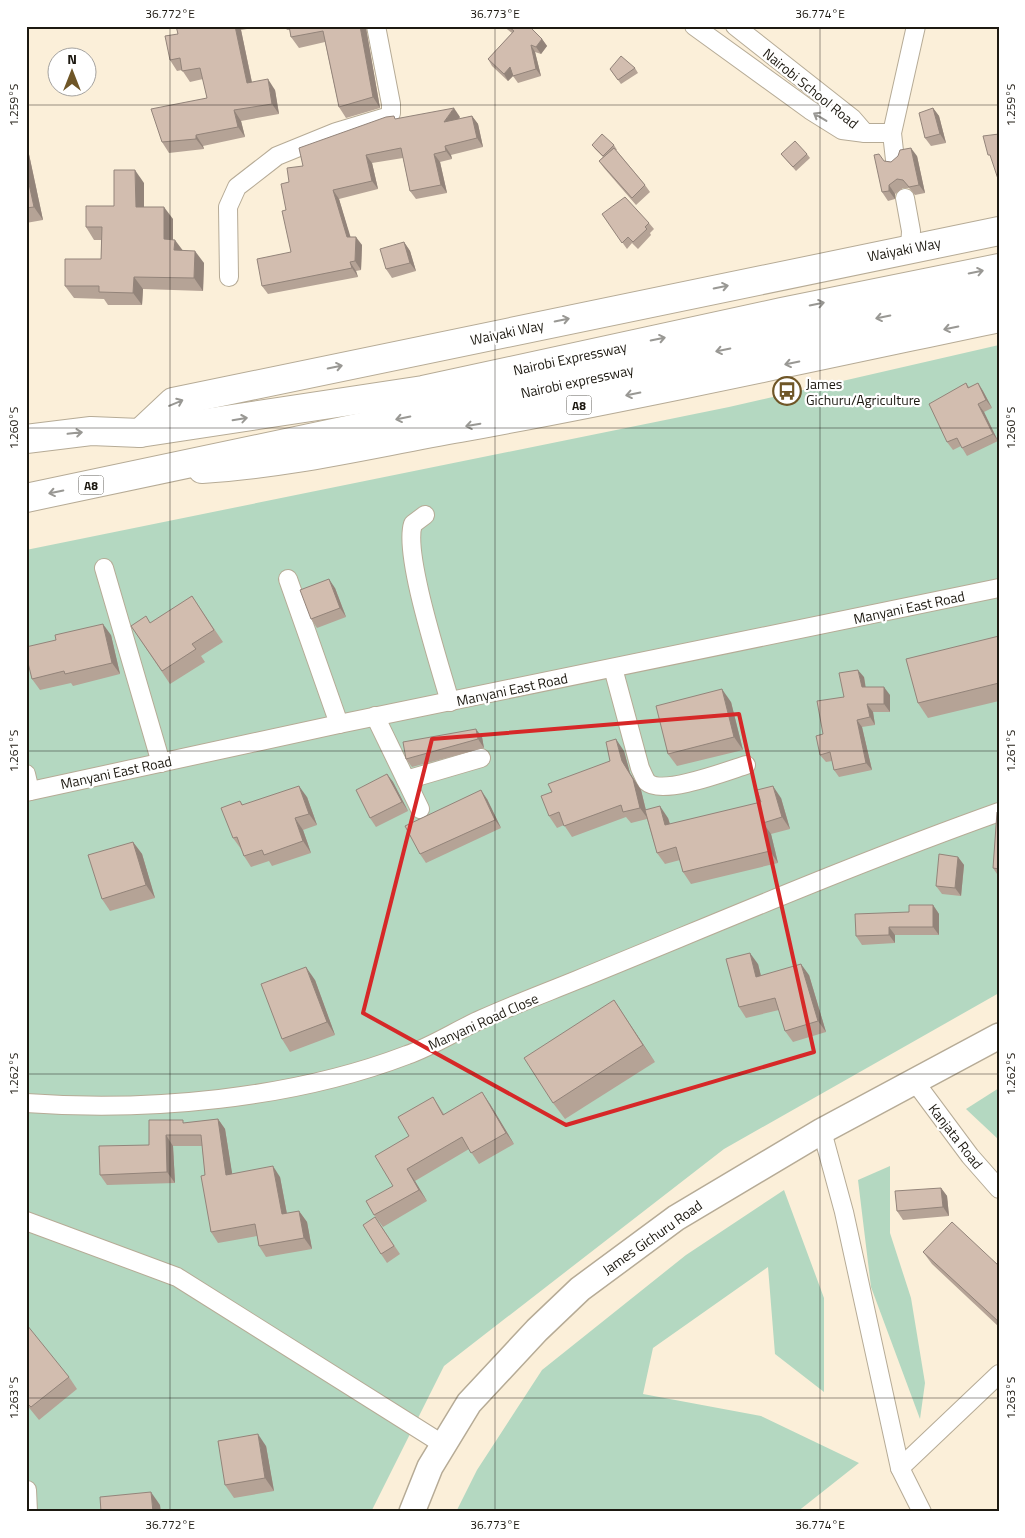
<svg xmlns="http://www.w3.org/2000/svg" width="1025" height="1538" viewBox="0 0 1025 1538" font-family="'Titillium Web',sans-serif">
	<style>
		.green { fill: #b4d8c1 }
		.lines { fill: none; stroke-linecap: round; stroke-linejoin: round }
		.street-casing { stroke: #b6ab96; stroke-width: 20 }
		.secondary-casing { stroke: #b6ab96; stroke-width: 28 }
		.primary-casing { stroke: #b6ab96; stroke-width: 30 }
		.highway-casing { stroke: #b6ab96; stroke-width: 30 }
		.street { stroke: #fff; stroke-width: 18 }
		.secondary { stroke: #fff; stroke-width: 25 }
		.primary { stroke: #fff; stroke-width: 28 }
		.highway { stroke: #fff; stroke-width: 28 }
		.wall { fill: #b5a396 }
		.shaded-wall { fill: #93847a }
		.building { fill: #d2bdaf; stroke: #93847a }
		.oneway { stroke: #999894 }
		.marked { fill: none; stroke: #d62828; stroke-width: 4; stroke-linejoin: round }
		.ticks { fill: none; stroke: #1d1911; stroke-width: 1; stroke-opacity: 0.45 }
		.labels { text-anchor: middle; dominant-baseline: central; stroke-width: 4.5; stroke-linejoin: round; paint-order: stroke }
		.shield { fill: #fff; stroke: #615e58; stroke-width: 1 }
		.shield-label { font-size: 12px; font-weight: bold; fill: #1d1911 }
		.street-label { font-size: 14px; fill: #1d1911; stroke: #fff }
		.poi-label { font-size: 14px; fill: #1d1911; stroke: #fff; text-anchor: start }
		.neatline { fill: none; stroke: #1d1911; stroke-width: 2 }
		.ticks-label { font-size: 12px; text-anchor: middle; fill: #1d1911 }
	</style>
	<rect width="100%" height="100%" fill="#fbefd9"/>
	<g class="green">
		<path d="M999,345v648l-275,156 -280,217 -73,146h-345v-962l703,-143z"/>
		<path d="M999,1088v52l-33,-31z"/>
		<path d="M890,1166v67l21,65 14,85 -5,36 -49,-132 -13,-107z"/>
		<path d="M784,1190l40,108v94l-49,-38 -7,-87 -115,81 -10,46 118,22 98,47 -62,49h-341l21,-42 65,-100 144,-115z"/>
	</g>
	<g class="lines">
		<defs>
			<g id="street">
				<path d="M694,26l116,84 32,20 23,3h27"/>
				<path d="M735,26l117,92 13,15"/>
				<path d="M895,160l-3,-27 24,-107"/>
				<path d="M905,198l6,33 -1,17"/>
				<path d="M229,277l-1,-70 9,-20 40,-31 59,-24 50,-15 5,-4v-9l-15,-78"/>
				<path d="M425,515l-12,9c-10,30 27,142 37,178"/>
				<path d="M104,568l57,195"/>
				<path d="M288,579l51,145"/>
				<path d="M613,668l27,100c2,4 4,10 7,14 15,14 80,-11 99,-17"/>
				<path d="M375,716l45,93"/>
				<path d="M26,774l4,17"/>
				<path d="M406,780l75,-22"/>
				<path d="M26,792l313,-68 660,-136"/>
				<path d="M915,1082l55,74 29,33"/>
				<path d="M26,1103c123,9 266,-4 381,-48 26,-9 50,-25 75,-36 31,-14 63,-26 95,-39 140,-57 279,-117 422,-168"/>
				<path d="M822,1131l22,81 56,256 22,44"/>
				<path d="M26,1221l151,56 267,168"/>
				<path d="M900,1468l99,-94"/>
				<path d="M27,1490l1,22"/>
			</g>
			<path id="secondary" d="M412,1512l18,-45 39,-64 68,-73 43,-41 96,-71 146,-87 177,-95"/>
			<g id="primary">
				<path d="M140,433l33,-31 826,-171"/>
				<path d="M202,469c87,-5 172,-26 258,-41 180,-33 359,-72 539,-110"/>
			</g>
			<g id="highway">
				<path d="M26,439l65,-8 49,2 283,-43 359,-78 217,-44"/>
				<path d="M26,498l973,-206"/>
			</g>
		</defs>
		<use href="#street" class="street-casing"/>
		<use href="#secondary" class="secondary-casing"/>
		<use href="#primary" class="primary-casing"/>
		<use href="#highway" class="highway-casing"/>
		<use href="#street" class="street"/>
		<use href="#secondary" class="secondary"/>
		<use href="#primary" class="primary"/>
		<use href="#highway" class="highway"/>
	</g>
	<g class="wall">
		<path d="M176,26h77v2l-12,2 11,52 23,8 4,24 -38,7 4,16 -42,9 1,3 -35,4 -7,-11 45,-44 -4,-19 -13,3 -8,-12 -5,1 -7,-11 8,-26z"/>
		<path d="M284,26h82v2l14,80 -34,10 -7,-11 -14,-65 -26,6 -8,-11 -1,-7h-3z"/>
		<path d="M503,26h26l13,13 5,7 -6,8 -6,-2 6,24 -23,7 -5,-7 -5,5 -16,-15 -4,-7 24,-26z"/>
		<path d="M635,68l3,5 -17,11 -11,-15z"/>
		<path d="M933,108l6,8 7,27 -15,3 -6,-8z"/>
		<path d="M472,116l6,8 5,23 -32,8 1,4 -12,3 7,31 -31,6 -6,-8 -7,-33 -31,5 6,26 -39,10 11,38 12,8 -1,25 -5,1 2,6 -90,17 -6,-8 29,-34 -5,-42 17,-44 94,-47 63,-2 -2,2z"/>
		<path d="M26,143l1,2 16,75 -17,3z"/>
		<path d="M592,145h22l3,5h-1l29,35 5,7 -14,13 -32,-37 -5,-7 4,-4 -8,-8z"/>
		<path d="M781,154h26l3,4 -14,13z"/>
		<path d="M917,156l8,37 -10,2 -6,-7h-6l-8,6v5l-7,2 -6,-9 2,-31 7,1z"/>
		<path d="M144,183v24l29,12v21l9,10 22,13 -1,28 -60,-2 -1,16h-34l-4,-6 -30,-1 -9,-12 36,-27v-19h-7l-8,-13z"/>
		<path d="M602,214l47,9 5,6 -4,4 1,2 -13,14 -6,-6 -5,6z"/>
		<path d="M404,242l6,9 6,20 -24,7 -6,-9z"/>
		<path d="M966,383l3,4 9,-4 5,8 9,17 -8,4 14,29 -31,15 -6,-10 -8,4 -6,-8z"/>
		<path d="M335,588l11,29 -29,11 -6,-9z"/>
		<path d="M192,596l31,46 -22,14 4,6 -35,22 -39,-58 20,-3z"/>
		<path d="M111,635l9,39 -47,12 -2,-3 -31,7 -8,-11z"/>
		<path d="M999,636v65l-71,17 -10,-15z"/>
		<path d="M864,677l1,10 25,8v17h-17l2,13 -13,2 10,43 -33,7 -5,-7 -2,-9 -6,1 -6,-7 24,-58z"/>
		<path d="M731,702l12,48 -66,16 -9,-12z"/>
		<path d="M482,737l2,11 -72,19 -6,-8z"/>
		<path d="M624,751l6,22 11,17 5,20 22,8 2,6 111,-26 9,31 -19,5 7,29 -87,21 -8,-12 -3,-12 -15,4 -8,-11 -10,-34 -16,4 -5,-6 -54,20 -8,-12 -7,3 -8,-12 3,-24 58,-31z"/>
		<path d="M387,774l6,8 15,29 -32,16 -6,-9z"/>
		<path d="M307,797l10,28 -14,5 8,23 -39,13 -3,-5 -18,6 -7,-11 -3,-7 -8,-11 7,-37 3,4z"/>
		<path d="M487,799l14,29 -75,35 -6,-9z"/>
		<path d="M999,812v65l-6,-9z"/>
		<path d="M133,842l9,12 13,44 -45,13 -8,-12z"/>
		<path d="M958,857l6,8 -3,31 -19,-2 -6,-8z"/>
		<path d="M933,905l6,9v21h-44v8l-33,2 -6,-9 53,-24z"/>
		<path d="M758,964l3,12 48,-1 17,57 -33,10 -8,-11 -6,-21 -33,8 -7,-11z"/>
		<path d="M315,980l20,55 -45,17 -8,-13z"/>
		<path d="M614,1000l41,62 -90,57 -12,-16z"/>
		<path d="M433,1097l11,17 46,-10 24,40 -35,20 -10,-15 -54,32 12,20 -44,26 -9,-12 19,-29 16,-50z"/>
		<path d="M218,1119l7,10 7,45 48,3 7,37 12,-3 8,11 5,27 -46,8 -7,-11 -2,-10 -39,7 -7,-11 -9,-86h-29l2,37 -68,2 -7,-10 85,-52z"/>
		<path d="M941,1188l6,8 2,20 -46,4 -6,-9z"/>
		<path d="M375,1217l25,37 -13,9 -6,-9z"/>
		<path d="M923,1252l76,14v61l-67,-63z"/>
		<path d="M26,1326l43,51 8,12 -38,31 -13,-16z"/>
		<path d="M266,1446l8,45 -40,7 -9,-13z"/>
	</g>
	<g class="shaded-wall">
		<path d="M235,26h4l2,4 13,63 -7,-10z"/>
		<path d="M360,26h6v2l14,80 -7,-11z"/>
		<path d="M542,39l5,7 -6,8 -5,-7z"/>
		<path d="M531,45l4,7 6,24 -5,-7z"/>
		<path d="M510,67l5,7 -7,7 -4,-7z"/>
		<path d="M268,79l7,11 4,24 -7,-10z"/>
		<path d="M454,108l6,9 -10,13 -6,-8z"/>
		<path d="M933,108l6,8 7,27 -6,-9z"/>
		<path d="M234,110l7,11 4,16 -7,-10z"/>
		<path d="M472,116l6,8 5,23 -6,-9z"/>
		<path d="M196,135l7,11 1,3 -8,-10z"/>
		<path d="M26,143l1,2 16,75 -9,-13 -8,-37z"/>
		<path d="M445,146l6,9 1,4 -6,-8z"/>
		<path d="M911,148l6,8 8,37 -6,-8z"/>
		<path d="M434,154l6,8 7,31 -6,-8z"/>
		<path d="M366,155l6,8 6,26 -6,-8z"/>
		<path d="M135,170l9,13v36l-8,-12z"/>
		<path d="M889,185l6,9v5l-6,-8z"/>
		<path d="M333,190l6,9 14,46 -6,-8z"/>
		<path d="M164,207l9,12v33l-9,-13z"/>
		<path d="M356,237l6,8 -1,25 -6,-9z"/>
		<path d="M175,240l9,12 -10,-2z"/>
		<path d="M404,242l6,9 6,20 -6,-8z"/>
		<path d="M195,251l9,12 -1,28 -9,-13z"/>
		<path d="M350,262l6,9 2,6 -6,-9z"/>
		<path d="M134,277l9,12 -1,16 -9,-12z"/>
		<path d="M978,383l5,8 9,17 -6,-8z"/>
		<path d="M978,404l6,8 14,29 -5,-7z"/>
		<path d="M329,579l6,9 11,29 -6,-9z"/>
		<path d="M103,624l8,11 9,39 -8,-11z"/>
		<path d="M858,670l6,7 3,18 -5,-8z"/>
		<path d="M884,687l6,8v17l-6,-8z"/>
		<path d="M722,689l9,13 12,48 -9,-13z"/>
		<path d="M867,704l6,8 2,13 -5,-8z"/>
		<path d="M857,720l5,7 10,43 -6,-7z"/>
		<path d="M476,729l6,8 2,11 -6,-9z"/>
		<path d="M616,739l8,12 6,22 11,17 7,29 -8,-11 -18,-47z"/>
		<path d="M387,774l6,8 15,29 -6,-9z"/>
		<path d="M299,786l8,11 10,28 -8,-11z"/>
		<path d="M773,786l8,12 9,31 -8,-12z"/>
		<path d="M481,790l6,9 14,29 -6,-8z"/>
		<path d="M660,806l8,12 6,19 -9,-12z"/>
		<path d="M295,818l8,12 8,23 -8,-12z"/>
		<path d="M763,823l8,11 7,29 -8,-12z"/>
		<path d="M133,842l9,12 13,44 -9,-13z"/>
		<path d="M958,857l6,8 -3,31 -6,-8z"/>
		<path d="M933,905l6,9v21l-6,-8z"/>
		<path d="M889,927l6,8v8l-6,-8z"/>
		<path d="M750,953l8,11 6,24 -8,-11z"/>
		<path d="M801,964l8,11 17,57 -8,-11z"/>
		<path d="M306,967l9,13 20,55 -8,-13z"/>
		<path d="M614,1000l11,17 30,45 -12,-17z"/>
		<path d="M482,1092l8,12 24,40 -8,-11z"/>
		<path d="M218,1119l7,10 9,56 -8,-10z"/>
		<path d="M166,1135l7,11 2,37 -8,-11z"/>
		<path d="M273,1166l7,11 9,48 -7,-11z"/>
		<path d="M407,1169l8,12 12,20 -8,-11z"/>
		<path d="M941,1188l6,8 2,20 -6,-9z"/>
		<path d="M299,1211l8,11 5,27 -8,-11z"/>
		<path d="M258,1434l8,12 8,45 -9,-13z"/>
		<path d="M151,1492l9,13 1,7h-8z"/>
	</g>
	<g class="building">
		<path d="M176,26h59l12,57 21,-4 4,25 -38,6 4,17 -42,8v4l-34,3 -11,-33 56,-11 -7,-30 -18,3 -2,-13 -10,2 -5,-24 13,-2z"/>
		<path d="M289,26h71l13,71 -34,10 -16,-76 -32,6z"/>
		<path d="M508,26h21l13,13 -6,8 -5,-2 5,24 -23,7 -3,-9 -6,7 -16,-15 26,-28z"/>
		<path d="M621,56l14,12 -17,12 -8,-11z"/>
		<path d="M454,108l-10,14 28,-6 5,22 -32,8 1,5 -12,3 7,31 -31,6 -9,-43 -35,7 6,26 -39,9 14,47h9l-1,24 -5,1 2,6 -90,18 -5,-27 34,-7 -9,-41 4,-1 -5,-26 8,-2 -2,-14 16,-2 -4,-18 87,-31 8,-1 1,3z"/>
		<path d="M933,108l7,26 -15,4 -6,-25z"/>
		<path d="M602,134l12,11 -11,11 -11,-11z"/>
		<path d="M999,134v48l-9,-27h-2l-5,-19z"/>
		<path d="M795,141l12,13 -14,13 -12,-13z"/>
		<path d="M614,148l31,37 -13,13 -33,-37z"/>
		<path d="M911,148l8,37 -10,2 -6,-7 -6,-1 -8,6v6l-7,1 -8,-37 5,-1 5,7 7,1 7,-6 2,-6z"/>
		<path d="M26,170l8,37 -8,1z"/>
		<path d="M114,170h21l1,37h28v32l11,1 -1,10 21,1 -1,27 -60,-1 -1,16 -34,-1v-6h-34v-27h36l1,-32h-16v-21h28z"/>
		<path d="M625,197l24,26 -4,4 2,2 -14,13 -5,-5 -6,6 -20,-29z"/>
		<path d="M404,242l6,21 -24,6 -6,-20z"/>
		<path d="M966,383l2,5 10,-5 8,17 -8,4 15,30 -31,14 -5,-10 -10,4 -18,-38z"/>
		<path d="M329,579l11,29 -29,11 -11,-29z"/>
		<path d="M192,596l22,34 -22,14 4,5 -34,22 -31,-45 15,-10 4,7z"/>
		<path d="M103,624l9,39 -47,11 -1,-3 -32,8 -6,-24v-8l30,-7 -1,-5z"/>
		<path d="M999,636v47l-81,20 -12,-44z"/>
		<path d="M858,670l4,17h22v17h-17l3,13 -13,3 9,43 -32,7 -4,-18 -10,3 -4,-19 7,-2 -6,-33 27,-4 -5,-24z"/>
		<path d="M722,689l12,48 -66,17 -12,-48z"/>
		<path d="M476,729l2,10 -72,20 -3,-17z"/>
		<path d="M616,739l6,22 11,18 7,29 -17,4 -2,-7 -57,21 -5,-14 -10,4 -8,-20 11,-4 -4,-8 62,-23 -4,-19z"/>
		<path d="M387,774l15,28 -32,16 -14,-28z"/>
		<path d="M299,786l10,28 -14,4 8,23 -39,14 -2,-5 -18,6 -7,-19 -4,1 -12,-30 19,-7 2,4z"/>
		<path d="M773,786l9,31 -19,6 7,28 -87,21 -7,-25 -19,6 -12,-43 15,-4 5,19 96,-23 -4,-12z"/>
		<path d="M481,790l14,30 -75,34 -15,-28z"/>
		<path d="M997,812h2v57l-6,-1z"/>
		<path d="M133,842l13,43 -44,14 -14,-44z"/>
		<path d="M939,854l19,3 -3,31 -19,-2z"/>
		<path d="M909,905h24v22h-44v8l-33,1 -1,-22 54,-2z"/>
		<path d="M750,953l6,24 45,-13 17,57 -33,10 -10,-33 -36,9 -13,-48z"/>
		<path d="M306,967l21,55 -45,17 -21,-55z"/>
		<path d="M614,1000l29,45 -90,58 -29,-45z"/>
		<path d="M482,1092l24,41 -35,20 -9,-16 -55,32 12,21 -45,25 -8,-14 27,-15 -18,-30 34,-20 -11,-19 35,-20 10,18z"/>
		<path d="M218,1119l8,56 47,-9 9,48 17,-3 5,27 -45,8 -4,-22 -44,8 -10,-56 4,-1 -4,-40h-35l1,37 -67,3 -1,-29 50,-1v-25h34v3z"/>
		<path d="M941,1188l2,19 -46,4 -2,-20z"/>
		<path d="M375,1217l19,29 -13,8 -18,-29z"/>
		<path d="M952,1222l47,44v56l-76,-70z"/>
		<path d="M27,1325l42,52 -38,30 -5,-5v-76z"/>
		<path d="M258,1434l7,44 -40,7 -7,-44z"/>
		<path d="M151,1492l2,20h-52l-1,-15z"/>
	</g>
	<defs><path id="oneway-shaft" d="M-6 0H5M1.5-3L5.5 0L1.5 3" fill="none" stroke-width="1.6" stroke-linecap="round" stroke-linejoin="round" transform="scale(1.25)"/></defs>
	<g class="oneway">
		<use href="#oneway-shaft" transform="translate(820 117) rotate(-149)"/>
		<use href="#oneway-shaft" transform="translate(976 272) rotate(-11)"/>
		<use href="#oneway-shaft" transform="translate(721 287) rotate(-12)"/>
		<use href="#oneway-shaft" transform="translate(817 304) rotate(-11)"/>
		<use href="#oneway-shaft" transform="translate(883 317) rotate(168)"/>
		<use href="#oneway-shaft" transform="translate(562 320) rotate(-12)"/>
		<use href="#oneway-shaft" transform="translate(951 328) rotate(168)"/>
		<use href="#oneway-shaft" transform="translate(658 339) rotate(-12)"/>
		<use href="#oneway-shaft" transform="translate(723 350) rotate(168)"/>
		<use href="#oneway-shaft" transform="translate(792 363) rotate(168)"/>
		<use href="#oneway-shaft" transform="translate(335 367) rotate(-12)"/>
		<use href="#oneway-shaft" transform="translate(633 394) rotate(169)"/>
		<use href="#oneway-shaft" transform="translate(176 403) rotate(-23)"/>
		<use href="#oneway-shaft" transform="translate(403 418) rotate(168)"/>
		<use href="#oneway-shaft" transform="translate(240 419) rotate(-9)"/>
		<use href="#oneway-shaft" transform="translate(473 425) rotate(170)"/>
		<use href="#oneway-shaft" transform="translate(75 433) rotate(-6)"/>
		<use href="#oneway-shaft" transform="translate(56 492) rotate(168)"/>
	</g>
	<path class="marked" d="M739,714l75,338 -248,73 -203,-112 69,-274z"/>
	<path class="ticks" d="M170,26v1486M495,26v1486M820,26v1486M26,105h973M26,428h973M26,751h973M26,1074h973M26,1398h973"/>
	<defs>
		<symbol id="bus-ring" viewBox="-11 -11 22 22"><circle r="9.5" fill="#fff" stroke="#6f5627" stroke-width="1.5"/><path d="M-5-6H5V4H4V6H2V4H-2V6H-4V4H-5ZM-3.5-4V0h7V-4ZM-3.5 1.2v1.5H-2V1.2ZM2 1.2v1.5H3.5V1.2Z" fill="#6f5627"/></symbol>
	</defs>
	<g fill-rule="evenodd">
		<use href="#bus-ring" x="771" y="375" width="32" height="32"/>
	</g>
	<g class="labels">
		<g class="shield">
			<rect x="566.5" y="395.5" width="25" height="19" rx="4"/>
			<rect x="78.5" y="475.5" width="25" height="19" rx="4"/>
		</g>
		<g class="shield-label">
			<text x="579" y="405">A8</text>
			<text x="91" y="485">A8</text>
		</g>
		<g class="street-label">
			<text transform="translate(811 88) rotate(39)">Nairobi School Road</text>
			<text transform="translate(904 249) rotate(-11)">Waiyaki Way</text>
			<text transform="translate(507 332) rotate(-12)">Waiyaki Way</text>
			<text transform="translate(570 358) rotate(-12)">Nairobi Expressway</text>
			<text transform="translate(577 381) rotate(-12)">Nairobi expressway</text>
			<text transform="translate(909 607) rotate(-12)">Manyani East Road</text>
			<text transform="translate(512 689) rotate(-12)">Manyani East Road</text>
			<text transform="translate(116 772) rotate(-12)">Manyani East Road</text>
			<text transform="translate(483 1021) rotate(-24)">Manyani Road Close</text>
			<text transform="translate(956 1136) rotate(52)">Kanjata Road</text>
			<text transform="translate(652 1237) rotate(-35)">James Gichuru Road</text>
		</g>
		<g class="poi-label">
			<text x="806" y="383">James<tspan x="806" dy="16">Gichuru/Agriculture</tspan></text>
		</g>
	</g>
	<rect width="1025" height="1538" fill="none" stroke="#ffffff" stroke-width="55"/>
	<g transform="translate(72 72)"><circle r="24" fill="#ffffff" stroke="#a5a3a0"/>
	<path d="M0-4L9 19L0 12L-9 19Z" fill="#6f5627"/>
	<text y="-8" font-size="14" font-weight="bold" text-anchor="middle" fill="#1d1911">N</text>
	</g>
	<rect x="28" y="28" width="970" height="1482" class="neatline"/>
	<g class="ticks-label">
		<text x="170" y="18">36.772°E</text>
		<text x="495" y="18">36.773°E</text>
		<text x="820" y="18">36.774°E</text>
		<text transform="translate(14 105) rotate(-90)" y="4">1.259°S</text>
		<text transform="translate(1011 105) rotate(-90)" y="4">1.259°S</text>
		<text transform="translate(14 428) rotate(-90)" y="4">1.260°S</text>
		<text transform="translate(1011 428) rotate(-90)" y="4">1.260°S</text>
		<text transform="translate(14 751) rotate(-90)" y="4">1.261°S</text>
		<text transform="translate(1011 751) rotate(-90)" y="4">1.261°S</text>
		<text transform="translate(14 1074) rotate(-90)" y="4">1.262°S</text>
		<text transform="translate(1011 1074) rotate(-90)" y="4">1.262°S</text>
		<text transform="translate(14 1398) rotate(-90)" y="4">1.263°S</text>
		<text transform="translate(1011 1398) rotate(-90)" y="4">1.263°S</text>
		<text x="170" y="1529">36.772°E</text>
		<text x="495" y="1529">36.773°E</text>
		<text x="820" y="1529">36.774°E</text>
	</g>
</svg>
